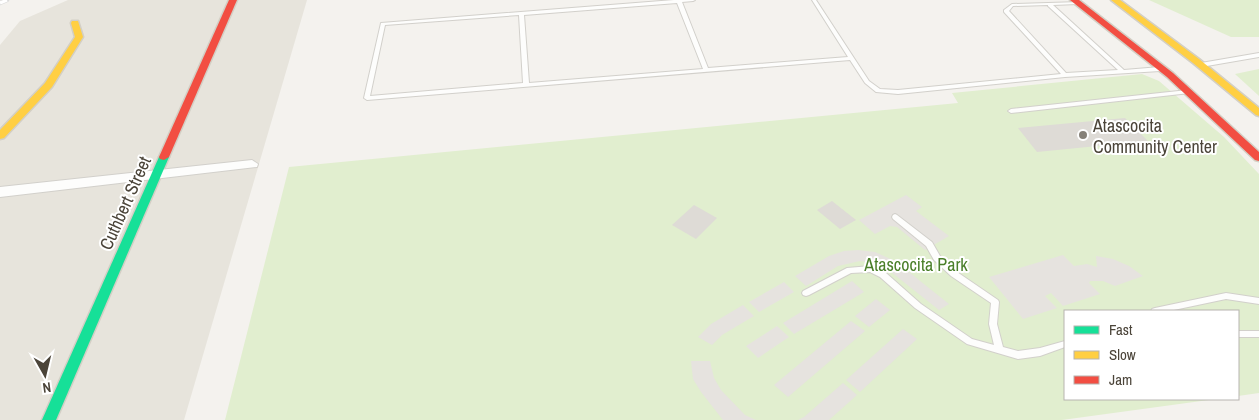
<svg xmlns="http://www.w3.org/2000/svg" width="1259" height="420" viewBox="0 0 1259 420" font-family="'Archivo Narrow',sans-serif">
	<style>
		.residential { fill: #e7e4dc }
		.green { fill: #e1eecf }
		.parking { fill: #e6e3df }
		.building { fill: #dedbd6 }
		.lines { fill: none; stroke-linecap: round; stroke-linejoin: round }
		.lane-casing { stroke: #d2d0cb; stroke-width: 2 }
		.street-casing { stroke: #d2d0cb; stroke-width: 2 }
		.fast-casing { stroke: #d3cfc5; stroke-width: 3 }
		.slow-casing { stroke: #d3cfc5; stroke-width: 3 }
		.jam-casing { stroke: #d3cfc5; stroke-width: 3 }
		.lane { fill: #fdfdfc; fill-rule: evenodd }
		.street { fill: #fdfdfc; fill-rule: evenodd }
		.fast { fill: #16e098; fill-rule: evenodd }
		.slow { fill: #ffcf43; fill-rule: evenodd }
		.jam { fill: #f24e42; fill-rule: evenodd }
		.rail-casing { stroke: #dbdbda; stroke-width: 4.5 }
		.rail { stroke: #fff; stroke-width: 3; stroke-dasharray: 9; stroke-linecap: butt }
		.poi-dot { fill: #868178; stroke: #fff; stroke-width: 2 }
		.labels { text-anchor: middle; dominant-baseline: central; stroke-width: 4; stroke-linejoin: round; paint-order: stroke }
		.poi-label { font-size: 18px; fill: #4b4439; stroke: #fff; text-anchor: start }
		.street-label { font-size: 18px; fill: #4b4439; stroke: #fff }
		.park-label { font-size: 18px; fill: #4a7f2a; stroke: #fff }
	</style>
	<rect width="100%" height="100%" fill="#f4f2ee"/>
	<path class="residential" d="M68,0h239l-123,420h-184v-375l20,-24z"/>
	<g class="green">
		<path d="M1149,0h110v37h-28z"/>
		<path d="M1259,69v27l-24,-22z"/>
		<path d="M1142,74l17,7 65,56 35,37v219l-21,3v-85h-173v88h151l-154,21h-837l64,-253 669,-64 -6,-10z"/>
	</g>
	<g class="parking">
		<path d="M906,195l16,12 -6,4 33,25 -24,14 -28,-23 -7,-1 -15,8 -16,-14z"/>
		<path d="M858,250l17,2 20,9 54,43 -10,6 -53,-42 -12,-5 -14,-2 -22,5 -32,20 -11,-10 34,-20 15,-5z"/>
		<path d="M1063,255l11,11 13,-2 10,3 -1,-11 17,3 16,7 14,10 -28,10 -12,-5h-13l-1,2 11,11 -37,12 -12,-13 -6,3 12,12 -34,11 -34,-42z"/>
		<path d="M852,281l12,11 -70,42 -11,-11z"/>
		<path d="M784,282l10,10 -35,20 -10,-10z"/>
		<path d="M876,299l14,11 -21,17 -14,-11z"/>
		<path d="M743,305l11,11 -32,19 -10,10 -14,-8 13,-13z"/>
		<path d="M851,321l14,10 -77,66 -14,-12z"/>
		<path d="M777,326l12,11 -31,21 -12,-12z"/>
		<path d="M903,329l14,10 -57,53 -14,-12z"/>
		<path d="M691,361h19l4,17 7,12 24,25 11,5h-33l-22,-28 -8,-13z"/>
		<path d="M843,383l14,12 -28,25h-31l6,-3z"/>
	</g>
	<g class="building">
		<path d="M1125,118l23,23 -111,11 -19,-24z"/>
		<path d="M832,201l24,19 -16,9 -23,-19z"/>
		<path d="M694,205l23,13 -21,21 -24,-14z"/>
	</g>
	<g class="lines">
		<defs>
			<g id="lane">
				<path d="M674,0h21l-2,1 -11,1 26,66 140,-11 -36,-57h4l53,81 11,8 18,1 163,-16 -57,-62v-2l8,-6 68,-2v2h-2l-25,1 71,65 36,-3 3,2 -3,2 -95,6 -167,17 -22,-2 -11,-9 -15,-23 -483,40 -3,-2 17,-75zM677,3l26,66 -174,14 -5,-68zM1048,5v1l70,64 -52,3 -57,-62 4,-5zM519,15l4,68 -153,13 15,-71z"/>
				<path d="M1259,53v4l-58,10 -3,-2 3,-2z"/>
				<path d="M1188,90l2,1v2l-179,20 -3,-2 3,-2z"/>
				<path d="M895,214l2,1 35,27 8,14 17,16 41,28 1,2 -2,22 6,23 15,4 22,-3 25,-7v6l-25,9 -22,3 -51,-15 -52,-36 -35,-31 -10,-5 -19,1 -42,22 -3,1 -3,-1 -1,-2 1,-2 44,-23 24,-2 15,7 35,31 51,35 22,6 -5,-21 2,-21 -40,-27 -17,-16 -8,-14 -33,-27 -1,-2 1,-2z"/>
				<path d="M1226,293l33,5v6l-33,-5 -57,12h-18l1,-2 3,-1z"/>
				<rect x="1238" y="331" width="21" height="6"/>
			</g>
			<path id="street" d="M252,160l6,4 -1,3 -257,30v-10z"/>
			<path id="fast" d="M164,154l5,3 -113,263h-14l117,-263z"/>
			<g id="slow">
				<path d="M1111,0h9l79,59 60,49v8l-3,-1 -63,-52z"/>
				<path d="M72,21h6l5,16 -31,50 -48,51 -4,1v-9l45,-47 30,-46 -4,-14z"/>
			</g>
			<g id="jam">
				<path d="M229,0h8l-68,157 -5,3 -4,-1 -1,-2z"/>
				<path d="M1070,0h9l94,73 86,79v9l-4,-1 -88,-83z"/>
			</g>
		</defs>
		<use href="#lane" class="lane-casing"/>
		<use href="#street" class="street-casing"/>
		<use href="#fast" class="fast-casing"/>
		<use href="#slow" class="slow-casing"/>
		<use href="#jam" class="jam-casing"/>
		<use href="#lane" class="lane"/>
		<use href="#street" class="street"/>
		<use href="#fast" class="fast"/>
		<use href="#slow" class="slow"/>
		<use href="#jam" class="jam"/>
		<defs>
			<path id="rail" d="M0,3l7,-3"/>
		</defs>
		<use href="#rail" class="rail-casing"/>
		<use href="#rail" class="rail"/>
	</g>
	<circle class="poi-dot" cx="1083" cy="135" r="5"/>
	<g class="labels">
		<g class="poi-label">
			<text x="1093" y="125">Atascocita<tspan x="1093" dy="21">Community Center</tspan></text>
		</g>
		<g class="street-label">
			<text transform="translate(125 203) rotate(-66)">Cuthbert Street</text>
		</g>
		<g class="park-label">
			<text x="916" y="264">Atascocita Park</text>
		</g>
	</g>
	<rect x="1064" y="310" width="175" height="90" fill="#ffffff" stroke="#b7b4b0"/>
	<rect x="1074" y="326" width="25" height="8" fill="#16e098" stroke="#b7b4b0"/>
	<text x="1109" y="335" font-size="15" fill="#4b4439">Fast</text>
	<rect x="1074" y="351" width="25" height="8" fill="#ffcf43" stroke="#b7b4b0"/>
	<text x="1109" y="360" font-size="15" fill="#4b4439">Slow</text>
	<rect x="1074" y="376" width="25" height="8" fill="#f24e42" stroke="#b7b4b0"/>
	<text x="1109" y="385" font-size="15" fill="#4b4439">Jam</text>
	<g transform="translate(45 375) rotate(172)" stroke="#ffffff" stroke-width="4" paint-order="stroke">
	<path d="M0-4L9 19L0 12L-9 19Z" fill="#4b4439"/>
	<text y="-8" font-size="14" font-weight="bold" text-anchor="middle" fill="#4b4439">N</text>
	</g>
</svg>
